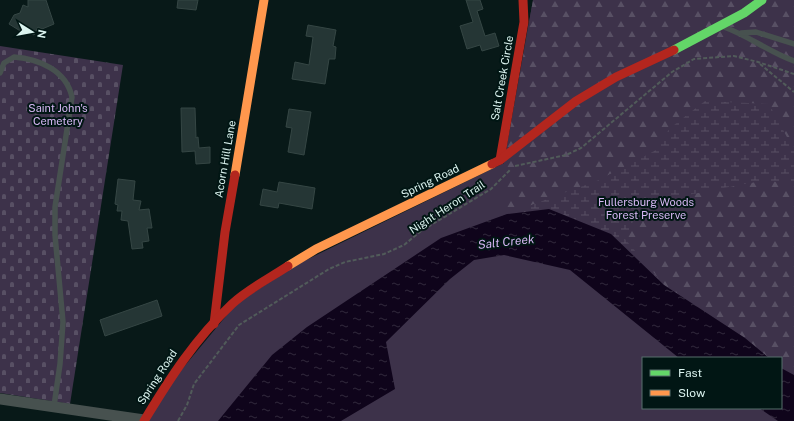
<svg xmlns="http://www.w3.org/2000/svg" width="794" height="421" viewBox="0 0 794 421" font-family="'Public Sans',sans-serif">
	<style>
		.green { fill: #3d324a; fill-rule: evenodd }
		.forest { fill: url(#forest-firs) }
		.wetland { fill: url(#wetland-marsh) }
		.cemetery { fill: url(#cemetery-stones) }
		.water { fill: url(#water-ripples) }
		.building { fill: #253635; stroke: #354644 }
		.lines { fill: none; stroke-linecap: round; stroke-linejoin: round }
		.path { stroke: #515b5a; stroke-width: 2; stroke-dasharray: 4 2; stroke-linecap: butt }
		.lane { stroke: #47514f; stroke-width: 5.5 }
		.street { stroke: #47514f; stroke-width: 11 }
		.fast { stroke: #63d668; stroke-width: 9 }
		.slow { stroke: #ff974d; stroke-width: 9 }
		.jam { stroke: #b3261e; stroke-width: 9 }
		.labels { text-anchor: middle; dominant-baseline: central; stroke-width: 4; stroke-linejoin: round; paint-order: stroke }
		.street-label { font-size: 11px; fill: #dbf3ef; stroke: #011614 }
		.park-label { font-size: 11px; fill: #d7b7f4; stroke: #011614 }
		.water-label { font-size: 12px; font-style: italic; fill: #d5b5f2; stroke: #011614 }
	</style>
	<defs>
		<pattern id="forest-firs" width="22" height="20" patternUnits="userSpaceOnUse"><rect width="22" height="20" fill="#3d324a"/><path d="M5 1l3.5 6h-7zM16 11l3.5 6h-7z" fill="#585064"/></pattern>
		<pattern id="wetland-marsh" width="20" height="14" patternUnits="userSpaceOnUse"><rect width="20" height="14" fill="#3d324a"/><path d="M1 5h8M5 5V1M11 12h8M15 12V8" fill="none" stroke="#585064"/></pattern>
		<pattern id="cemetery-stones" width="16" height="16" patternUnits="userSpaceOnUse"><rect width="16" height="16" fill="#3d324a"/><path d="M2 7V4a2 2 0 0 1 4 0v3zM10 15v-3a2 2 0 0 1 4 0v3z" fill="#585064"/></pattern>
		<pattern id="water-ripples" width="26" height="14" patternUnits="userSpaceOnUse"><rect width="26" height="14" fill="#0f041b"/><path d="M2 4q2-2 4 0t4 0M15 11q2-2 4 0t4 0" fill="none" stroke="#31293c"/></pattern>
	</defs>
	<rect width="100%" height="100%" fill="#081918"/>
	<path class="green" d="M533,0h261v421h-647l21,-35 68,-82 60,-39 208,-102zM643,358h138v50h-138z"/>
	<g class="forest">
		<path d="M533,0h261v150l-125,-21 -11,20 -59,31 -92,34 -3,-51z"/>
		<path d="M765,180l29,4v189h-7l-6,-5v-10h-12l-24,-20 -81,-53 -39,-47 16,-34z"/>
	</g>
	<path class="wetland" d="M705,101l64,3 25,46v34l-29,-4 -124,24 -16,35 39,46 -53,-51 -62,-25 -42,5 92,-34 59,-31 11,-20z"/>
	<path class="cemetery" d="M0,46l123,19 -53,339 -70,-11z"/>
	<g class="water">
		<path d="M549,209l62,25 53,51 81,53 24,20h-90l-109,-88 -66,-15 -30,5 -24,19 -64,63 9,47 -54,32h-123l54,-66 35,-28 134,-89 66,-24z"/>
		<path d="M781,368l13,7v46h-16l-19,-13h22z"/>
	</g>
	<g class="building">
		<path d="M28,0h18l8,24 -12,5 -4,-2 -4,8 -10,-6 -2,3 -13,-8 5,-9 6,-2 3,-8 5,2z"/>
		<path d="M178,0h20l-2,10 -19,-2z"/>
		<path d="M466,0h14l3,9 -6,2 8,25 10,-3 4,13 -17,5 -2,-6 -13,4 -7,-23 13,-4z"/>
		<path d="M308,25l28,5 -3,16 3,1 -1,12h-6l-4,25 -33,-5 3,-17 14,3 4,-28 -7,-1z"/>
		<path d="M181,108h14l1,30 2,-1 1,11 11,-1v16l-14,1 -1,-13 -13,1z"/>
		<path d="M289,109l22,3 -7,43 -16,-3 4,-24 -6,-1z"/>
		<path d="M118,179l17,2 -2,19 8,1 -2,9 10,-1 3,19h-5l2,13 -7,1 1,6 -11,1 -4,-28 -7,-1 1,-9h-5l1,-6 -3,-1z"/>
		<path d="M279,182l36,6 -3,21 -33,-6 -1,5 -18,-3 3,-16 14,3z"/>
		<path d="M157,300l5,16 -57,20 -5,-16z"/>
	</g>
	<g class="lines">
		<g class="path">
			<path d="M760,64l34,28"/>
			<path d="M515,166l51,-11 15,-7 91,-76 22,-13 40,-3 24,6 36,12"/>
			<path d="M178,421l9,-16 7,-21 45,-59 90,-56 16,-7 39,-8 20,-9 17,-14 70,-42 20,-20"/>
		</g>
		<g class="lane">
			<path d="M724,27c25,9 45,25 70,34"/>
			<path d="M741,33l15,-1 38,12"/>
			<path d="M0,73l4,-10 10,-6c25,2 52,13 58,40l-17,110v28l8,87 -3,42 -6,42"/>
		</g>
		<path class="street" d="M0,399l144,21"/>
		<path class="fast" d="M674,50l70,-37 18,-13"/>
		<g class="slow">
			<path d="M235,175l29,-175"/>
			<path d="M288,266l28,-17 176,-85"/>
		</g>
		<g class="jam">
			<path d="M500,160l24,-138 -1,-22"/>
			<path d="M492,164l8,-4 76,-59 40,-24 58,-27"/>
			<path d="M214,324l11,-92 10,-57"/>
			<path d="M144,421c26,-43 51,-82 88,-117 16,-15 38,-26 56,-38"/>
		</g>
	</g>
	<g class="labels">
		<g class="street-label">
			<text transform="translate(502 78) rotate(-80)">Salt Creek Circle</text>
			<text transform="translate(225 159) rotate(-80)">Acorn Hill Lane</text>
			<text transform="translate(430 181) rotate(-26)">Spring Road</text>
			<text transform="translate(447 207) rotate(-33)">Night Heron Trail</text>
			<text transform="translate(157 377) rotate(-57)">Spring Road</text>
		</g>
		<g class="park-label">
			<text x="58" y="108">Saint John's<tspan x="58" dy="13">Cemetery</tspan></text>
			<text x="646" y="202">Fullersburg Woods<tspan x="646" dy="13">Forest Preserve</tspan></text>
		</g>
		<g class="water-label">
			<text transform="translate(506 242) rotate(-6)">Salt Creek</text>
		</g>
	</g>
	<rect x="642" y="357" width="140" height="52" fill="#011614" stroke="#586e6c"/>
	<rect x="650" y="370" width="20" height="6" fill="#63d668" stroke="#586e6c"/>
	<text x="678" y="377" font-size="12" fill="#dbf3ef">Fast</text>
	<rect x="650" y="390" width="20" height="6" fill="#ff974d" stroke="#586e6c"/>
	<text x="678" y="397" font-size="12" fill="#dbf3ef">Slow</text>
	<g transform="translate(32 32) rotate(101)" stroke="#011614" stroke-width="3" paint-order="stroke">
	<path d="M0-3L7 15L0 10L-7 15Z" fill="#dbf3ef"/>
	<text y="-6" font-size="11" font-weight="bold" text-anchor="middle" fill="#dbf3ef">N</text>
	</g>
</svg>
